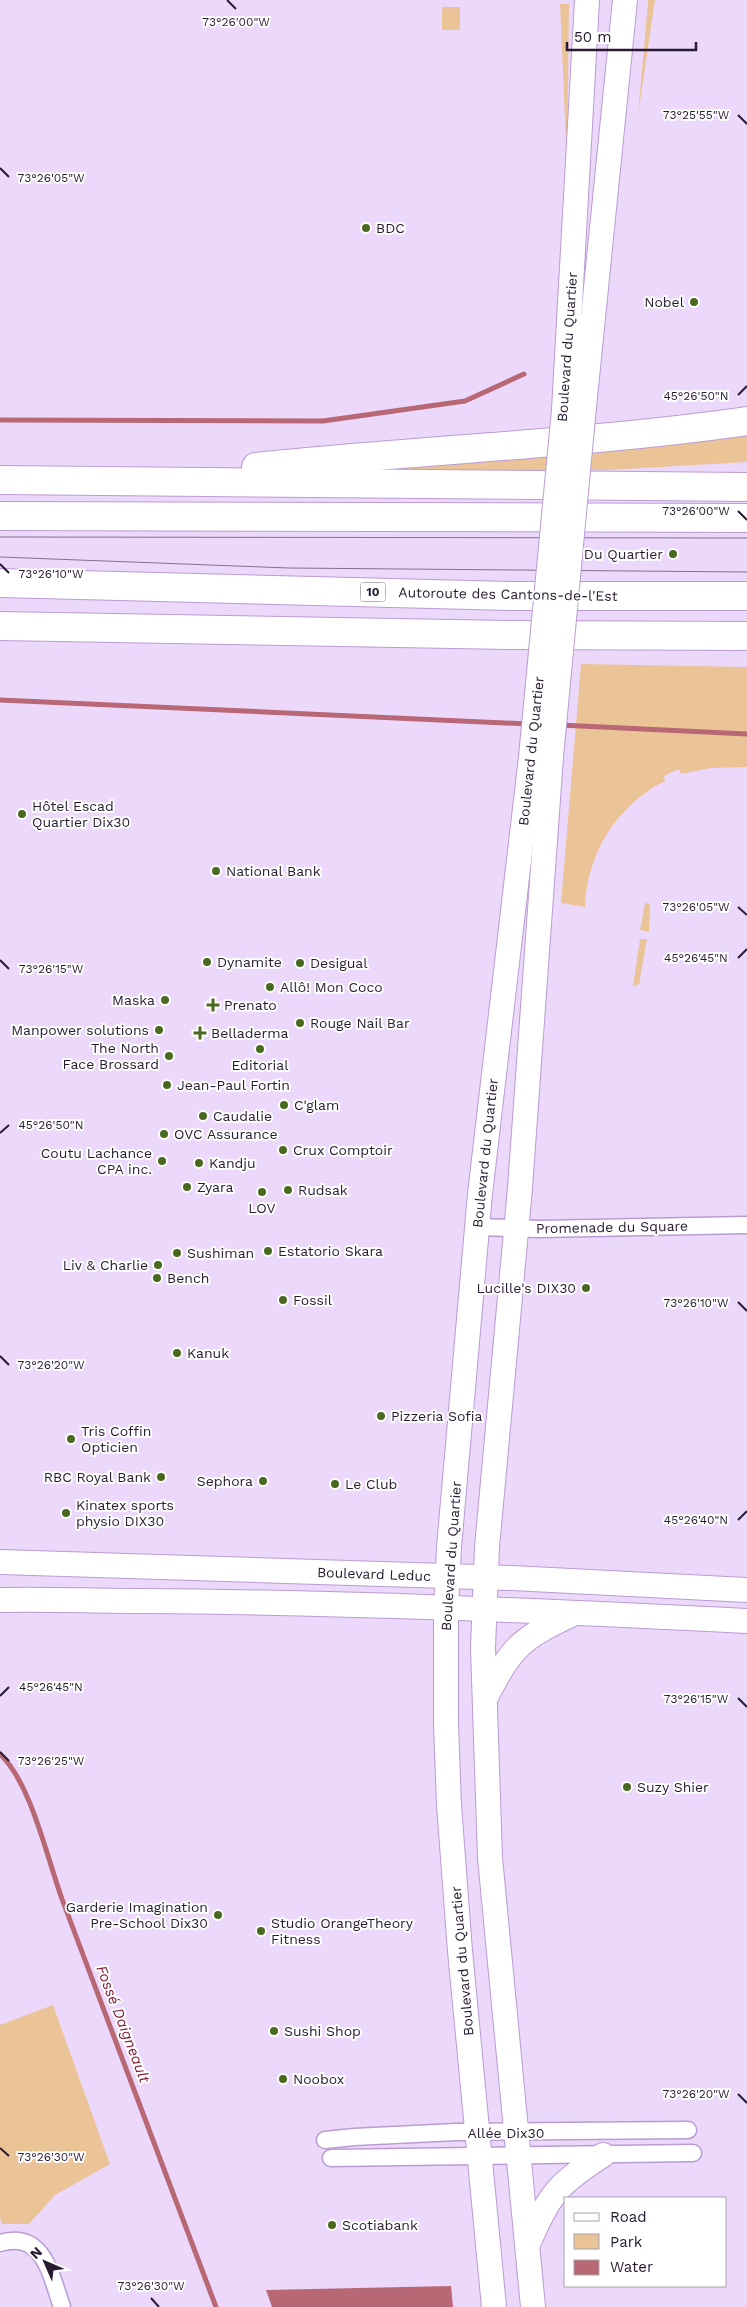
<svg xmlns="http://www.w3.org/2000/svg" width="747" height="2307" viewBox="0 0 747 2307" font-family="'Work Sans',sans-serif">
	<style>
		.green { fill: #eac497 }
		.water { fill: #b86774 }
		.lines { fill: none; stroke-linecap: round; stroke-linejoin: round }
		.stream { stroke: #b86774; stroke-width: 5 }
		.street-casing { stroke: #bb9bd3; stroke-width: 19 }
		.secondary-casing { stroke: #bb9bd3; stroke-width: 26 }
		.highway-casing { stroke: #bb9bd3; stroke-width: 30 }
		.street { stroke: #fff; stroke-width: 16 }
		.secondary { stroke: #fff; stroke-width: 24 }
		.highway { stroke: #fff; stroke-width: 28 }
		.tram { stroke: #81718d; stroke-width: 1 }
		.secondary-bridge-casing { stroke: #bb9bd3; stroke-width: 26; stroke-linecap: butt }
		.secondary-bridge { stroke: #fff; stroke-width: 24 }
		.ticks { fill: none; stroke: #281b31; stroke-width: 2 }
		.poi-dot { fill: #496920; stroke: #fff; stroke-width: 2 }
		.labels { text-anchor: middle; dominant-baseline: central; stroke-width: 4; stroke-linejoin: round; paint-order: stroke }
		.shield { fill: #fff; stroke: #685f6f; stroke-width: 1 }
		.shield-label { font-size: 12px; font-weight: bold; fill: #281b31 }
		.poi-label { font-size: 14px; fill: #281b31; stroke: #fff; text-anchor: start }
		.street-label { font-size: 14px; fill: #281b31; stroke: #fff }
		.water-label { font-size: 15px; font-style: italic; fill: #801d37; stroke: #fff }
		.ticks-label { font-size: 12px; text-anchor: middle; fill: #281b31; stroke: #fff; stroke-width: 4; stroke-linejoin: round; paint-order: stroke }
	</style>
	<rect width="100%" height="100%" fill="#ecd8fb"/>
	<g class="green">
		<path d="M648,0h7l-17,115 10,-112z"/>
		<path d="M560,4h9l-2,162z"/>
		<rect x="442" y="7" width="18" height="23"/>
		<path d="M747,428v34l-140,8 -305,1z"/>
		<path d="M581,664l166,3v100l-36,1 -30,6 -2,-5 -15,7 1,5c-48,24 -78,72 -80,126l-24,-4z"/>
		<path d="M645,903l5,1 -1,28 -9,-2z"/>
		<path d="M640,939h7l-8,45 -6,2z"/>
		<path d="M53,2005l57,159 -55,31 -26,29h-27l-2,-6v-193z"/>
	</g>
	<path class="water" d="M451,2286l2,21h-181l-6,-17z"/>
	<g class="lines">
		<g class="stream">
			<path d="M0,420l323,1 142,-20 59,-27"/>
			<path d="M0,700l529,24"/>
			<path d="M560,725l187,9"/>
			<path d="M0,1754c31,29 47,104 62,145 52,136 103,272 154,408"/>
		</g>
		<defs>
			<g id="street">
				<path d="M477,1227l62,2 208,-4"/>
				<path d="M325,2140l29,-3 102,-5 232,-2"/>
				<path d="M331,2158l362,-5"/>
				<path d="M0,2243c44,-13 51,33 62,64"/>
			</g>
			<g id="secondary">
				<path d="M584,407l41,-407"/>
				<path d="M564,410l23,-410"/>
				<path d="M0,1562l512,16 235,12"/>
				<path d="M0,1600c47,-1 93,1 140,1 202,1 405,10 607,20"/>
				<path d="M485,1699c28,-54 35,-60 90,-86"/>
				<path d="M529,2242c21,-49 29,-58 74,-87"/>
				<path d="M494,2307l-34,-356 -11,-146 -3,-81v-116l3,-61 31,-353 51,-437"/>
				<path d="M533,2307l-43,-449 -7,-210 4,-101 33,-359 31,-431"/>
			</g>
			<g id="highway">
				<path d="M256,467c163,-17 328,-23 491,-46"/>
				<path d="M0,480l747,7"/>
				<path d="M0,516l747,2"/>
				<path d="M0,583l511,13h236"/>
				<path d="M0,626l514,9 233,1"/>
			</g>
		</defs>
		<use href="#street" class="street-casing"/>
		<use href="#secondary" class="secondary-casing"/>
		<use href="#highway" class="highway-casing"/>
		<use href="#street" class="street"/>
		<use href="#secondary" class="secondary"/>
		<use href="#highway" class="highway"/>
		<g class="tram">
			<path d="M0,537l747,1"/>
			<path d="M0,557l289,11 458,4"/>
		</g>
		<defs>
			<g id="secondary-bridge">
				<path d="M531,757l33,-347"/>
				<path d="M551,757l33,-350"/>
			</g>
		</defs>
		<use href="#secondary-bridge" class="secondary-bridge-casing"/>
		<use href="#secondary-bridge" class="secondary-bridge"/>
	</g>
	<path class="ticks" d="M227,0l9,9M738,115l9,9M0,168l9,9M738,395l9,-9M738,511l9,9M0,564l9,9M738,907l9,8M738,958l9,-9M0,960l9,9M0,1133l9,-8M738,1302l9,9M0,1356l9,9M738,1520l9,-9M0,1696l9,-9M738,1698l9,9M0,1752l9,9M738,2094l9,9M0,2148l9,8M151,2298l8,9"/>
	<g class="poi-dot">
		<circle cx="366" cy="228" r="5"/>
		<circle cx="694" cy="302" r="5"/>
		<circle cx="673" cy="554" r="5"/>
		<circle cx="22" cy="814" r="5"/>
		<circle cx="216" cy="871" r="5"/>
		<circle cx="207" cy="962" r="5"/>
		<circle cx="300" cy="963" r="5"/>
		<circle cx="270" cy="987" r="5"/>
		<circle cx="165" cy="1000" r="5"/>
		<path d="M210.5 997.5h5v5h5v5h-5v5h-5v-5h-5v-5h5z"/>
		<circle cx="300" cy="1023" r="5"/>
		<circle cx="159" cy="1030" r="5"/>
		<path d="M197.5 1025.5h5v5h5v5h-5v5h-5v-5h-5v-5h5z"/>
		<circle cx="260" cy="1049" r="5"/>
		<circle cx="169" cy="1056" r="5"/>
		<circle cx="167" cy="1085" r="5"/>
		<circle cx="284" cy="1105" r="5"/>
		<circle cx="203" cy="1116" r="5"/>
		<circle cx="164" cy="1134" r="5"/>
		<circle cx="283" cy="1150" r="5"/>
		<circle cx="162" cy="1161" r="5"/>
		<circle cx="199" cy="1163" r="5"/>
		<circle cx="187" cy="1187" r="5"/>
		<circle cx="288" cy="1190" r="5"/>
		<circle cx="262" cy="1192" r="5"/>
		<circle cx="268" cy="1251" r="5"/>
		<circle cx="177" cy="1253" r="5"/>
		<circle cx="158" cy="1265" r="5"/>
		<circle cx="157" cy="1278" r="5"/>
		<circle cx="586" cy="1288" r="5"/>
		<circle cx="283" cy="1300" r="5"/>
		<circle cx="177" cy="1353" r="5"/>
		<circle cx="381" cy="1416" r="5"/>
		<circle cx="71" cy="1439" r="5"/>
		<circle cx="161" cy="1477" r="5"/>
		<circle cx="263" cy="1481" r="5"/>
		<circle cx="335" cy="1484" r="5"/>
		<circle cx="66" cy="1513" r="5"/>
		<circle cx="627" cy="1787" r="5"/>
		<circle cx="218" cy="1915" r="5"/>
		<circle cx="261" cy="1931" r="5"/>
		<circle cx="274" cy="2031" r="5"/>
		<circle cx="283" cy="2079" r="5"/>
		<circle cx="332" cy="2225" r="5"/>
	</g>
	<g class="labels">
		<rect class="shield" x="360.5" y="582.5" width="25" height="19" rx="4"/>
		<g class="shield-label">
			<text x="373" y="592">10</text>
		</g>
		<g class="poi-label">
			<text x="376" y="228">BDC</text>
			<text x="684" y="302" text-anchor="end">Nobel</text>
			<text x="663" y="554" text-anchor="end">Du Quartier</text>
			<text x="32" y="806">Hôtel Escad<tspan x="32" dy="16">Quartier Dix30</tspan></text>
			<text x="226" y="871">National Bank</text>
			<text x="217" y="962">Dynamite</text>
			<text x="310" y="963">Desigual</text>
			<text x="280" y="987">Allô! Mon Coco</text>
			<text x="155" y="1000" text-anchor="end">Maska</text>
			<text x="224" y="1005">Prenato</text>
			<text x="310" y="1023">Rouge Nail Bar</text>
			<text x="149" y="1030" text-anchor="end">Manpower solutions</text>
			<text x="211" y="1033">Belladerma</text>
			<text x="159" y="1048" text-anchor="end">The North<tspan x="159" dy="16">Face Brossard</tspan></text>
			<text x="260" y="1065" text-anchor="middle">Editorial</text>
			<text x="177" y="1085">Jean-Paul Fortin</text>
			<text x="294" y="1105">C'glam</text>
			<text x="213" y="1116">Caudalie</text>
			<text x="174" y="1134">OVC Assurance</text>
			<text x="293" y="1150">Crux Comptoir</text>
			<text x="152" y="1153" text-anchor="end">Coutu Lachance<tspan x="152" dy="16">CPA inc.</tspan></text>
			<text x="209" y="1163">Kandju</text>
			<text x="197" y="1187">Zyara</text>
			<text x="298" y="1190">Rudsak</text>
			<text x="262" y="1208" text-anchor="middle">LOV</text>
			<text x="278" y="1251">Estatorio Skara</text>
			<text x="187" y="1253">Sushiman</text>
			<text x="148" y="1265" text-anchor="end">Liv &amp; Charlie</text>
			<text x="167" y="1278">Bench</text>
			<text x="576" y="1288" text-anchor="end">Lucille's DIX30</text>
			<text x="293" y="1300">Fossil</text>
			<text x="187" y="1353">Kanuk</text>
			<text x="391" y="1416">Pizzeria Sofia</text>
			<text x="81" y="1431">Tris Coffin<tspan x="81" dy="16">Opticien</tspan></text>
			<text x="151" y="1477" text-anchor="end">RBC Royal Bank</text>
			<text x="253" y="1481" text-anchor="end">Sephora</text>
			<text x="345" y="1484">Le Club</text>
			<text x="76" y="1505">Kinatex sports<tspan x="76" dy="16">physio DIX30</tspan></text>
			<text x="637" y="1787">Suzy Shier</text>
			<text x="208" y="1907" text-anchor="end">Garderie Imagination<tspan x="208" dy="16">Pre-School Dix30</tspan></text>
			<text x="271" y="1923">Studio OrangeTheory<tspan x="271" dy="16">Fitness</tspan></text>
			<text x="284" y="2031">Sushi Shop</text>
			<text x="293" y="2079">Noobox</text>
			<text x="342" y="2225">Scotiabank</text>
		</g>
		<g class="street-label">
			<text transform="translate(567 347) rotate(-86)">Boulevard du Quartier</text>
			<text transform="translate(508 594) rotate(1)">Autoroute des Cantons-de-l'Est</text>
			<text transform="translate(531 751) rotate(-84)">Boulevard du Quartier</text>
			<text transform="translate(485 1153) rotate(-84)">Boulevard du Quartier</text>
			<text transform="translate(612 1227) rotate(-1)">Promenade du Square</text>
			<text transform="translate(451 1556) rotate(-86)">Boulevard du Quartier</text>
			<text transform="translate(374 1574) rotate(2)">Boulevard Leduc</text>
			<text transform="translate(462 1961) rotate(-95)">Boulevard du Quartier</text>
			<text x="506" y="2133">Allée Dix30</text>
		</g>
		<g class="water-label">
			<text transform="translate(123 2024) rotate(69)">Fossé Daigneault</text>
		</g>
	</g>
	<g class="ticks-label">
		<text x="236" y="26">73°26'00"W</text>
		<text x="696" y="119">73°25'55"W</text>
		<text x="51" y="182">73°26'05"W</text>
		<text x="696" y="400">45°26'50"N</text>
		<text x="696" y="515">73°26'00"W</text>
		<text x="51" y="578">73°26'10"W</text>
		<text x="696" y="911">73°26'05"W</text>
		<text x="696" y="962">45°26'45"N</text>
		<text x="51" y="973">73°26'15"W</text>
		<text x="51" y="1129">45°26'50"N</text>
		<text x="696" y="1307">73°26'10"W</text>
		<text x="51" y="1369">73°26'20"W</text>
		<text x="696" y="1524">45°26'40"N</text>
		<text x="51" y="1691">45°26'45"N</text>
		<text x="696" y="1703">73°26'15"W</text>
		<text x="51" y="1765">73°26'25"W</text>
		<text x="696" y="2098">73°26'20"W</text>
		<text x="51" y="2161">73°26'30"W</text>
		<text x="151" y="2290">73°26'30"W</text>
	</g>
	<rect x="564" y="2197" width="162" height="90" fill="#ffffff" stroke="#a9a4ad"/>
	<rect x="574" y="2213" width="25" height="8" fill="#ffffff" stroke="#a9a4ad"/>
	<text x="610" y="2222" font-size="15" fill="#281b31">Road</text>
	<rect x="574" y="2234" width="25" height="15" fill="#eac497" stroke="#a9a4ad"/>
	<text x="610" y="2247" font-size="15" fill="#281b31">Park</text>
	<rect x="574" y="2260" width="25" height="15" fill="#b86774" stroke="#a9a4ad"/>
	<text x="610" y="2272" font-size="15" fill="#281b31">Water</text>
	<g transform="translate(45 2262) rotate(315)" stroke="#ffffff" stroke-width="4" paint-order="stroke">
	<path d="M0-4L9 19L0 12L-9 19Z" fill="#281b31"/>
	<text y="-8" font-size="14" font-weight="bold" text-anchor="middle" fill="#281b31">N</text>
	</g>
	<path d="M567 42v8h129v-8" fill="none" stroke="#281b31" stroke-width="2.5"/>
	<text x="574" y="42" font-size="15" fill="#281b31" stroke="#ffffff" stroke-width="4" paint-order="stroke">50 m</text>
</svg>
